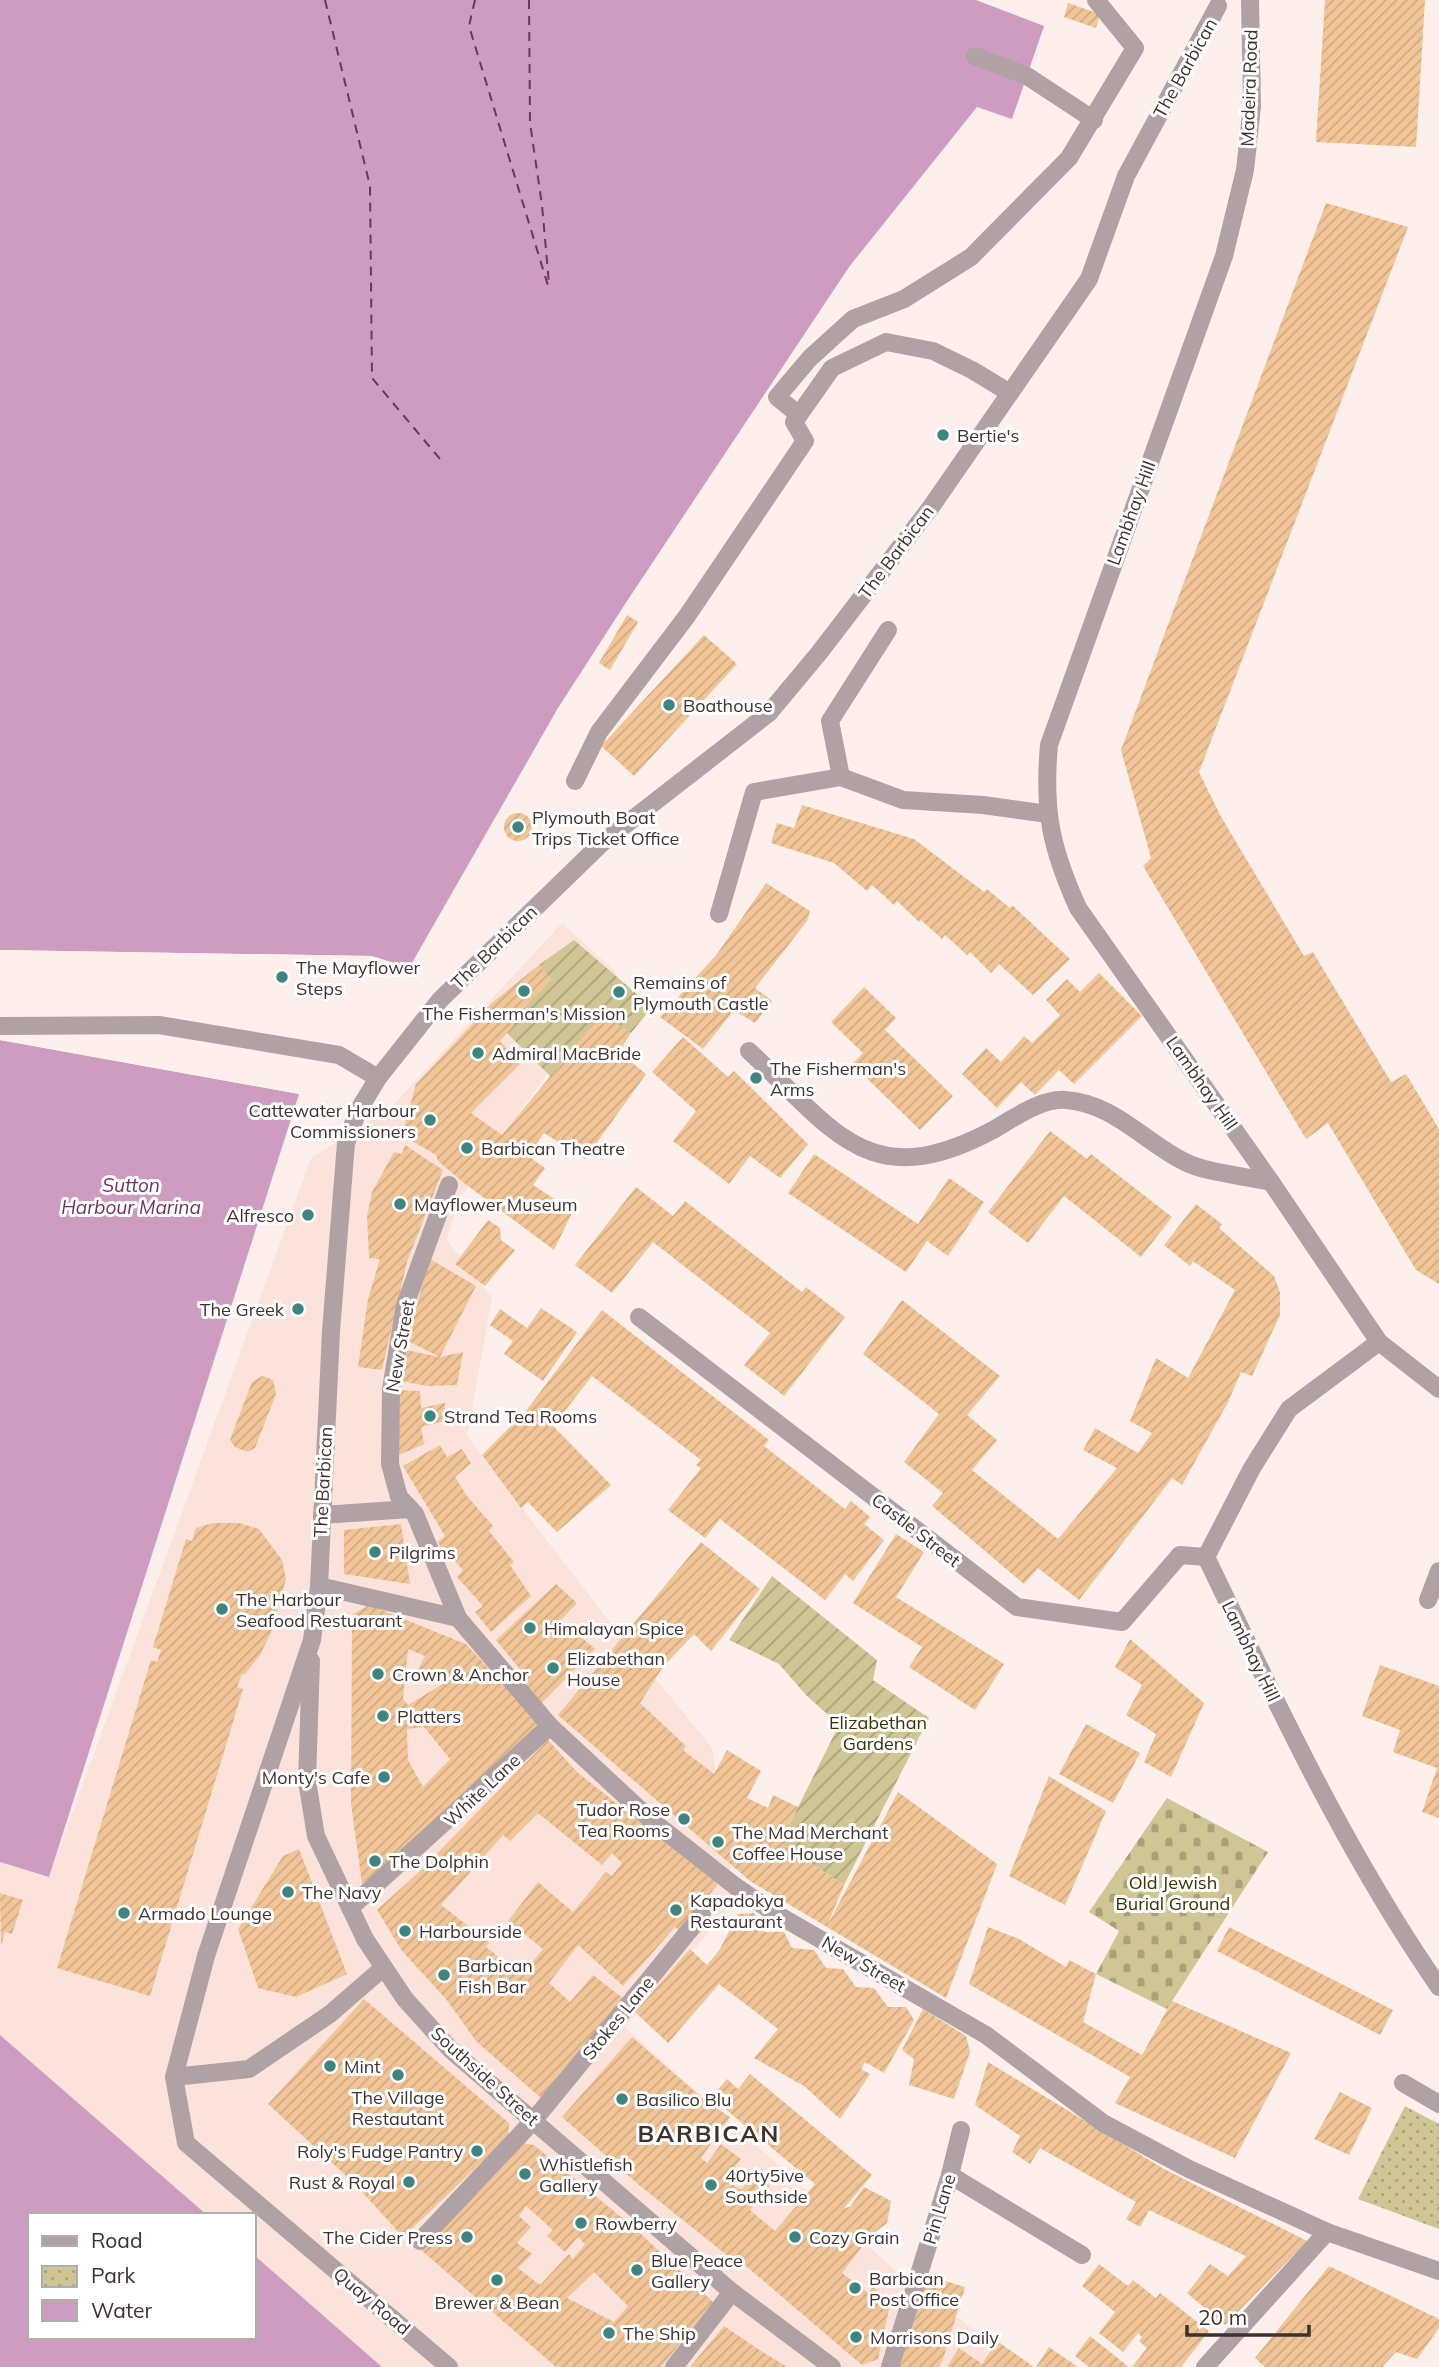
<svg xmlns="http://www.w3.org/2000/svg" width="1439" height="2367" viewBox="0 0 1439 2367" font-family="Mulish,sans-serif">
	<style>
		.built { fill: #fbe3db }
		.cemetery { fill: url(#cemetery-stones) }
		.park { fill: url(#park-dots) }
		.garden { fill: url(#garden-furrows) }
		.water { fill: #cf9cc1 }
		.pier { fill: #fdf0ec }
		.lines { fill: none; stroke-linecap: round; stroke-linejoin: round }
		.ferry { stroke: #703363; stroke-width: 2; stroke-dasharray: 9 7; stroke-linecap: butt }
		.building { fill: url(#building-hatch); fill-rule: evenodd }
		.minor { stroke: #b0a2a4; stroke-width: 18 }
		.poi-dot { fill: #3e857f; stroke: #fff; stroke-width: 2.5 }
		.labels { text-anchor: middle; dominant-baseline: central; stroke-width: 6; stroke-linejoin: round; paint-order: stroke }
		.street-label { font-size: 18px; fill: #3e312e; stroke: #fff }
		.poi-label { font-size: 18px; fill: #3e312e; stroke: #fff; text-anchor: start }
		.park-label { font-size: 18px; fill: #3a3100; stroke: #fff }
		.water-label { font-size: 19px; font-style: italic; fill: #703363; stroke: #fff }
		.district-label { font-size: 24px; font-weight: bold; letter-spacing: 2px; fill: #3e312e; stroke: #fff }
	</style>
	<defs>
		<pattern id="cemetery-stones" width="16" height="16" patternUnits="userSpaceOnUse" patternTransform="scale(1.75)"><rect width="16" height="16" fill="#d0c594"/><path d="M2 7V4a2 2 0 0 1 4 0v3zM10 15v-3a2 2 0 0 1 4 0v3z" fill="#aaa179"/></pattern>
		<pattern id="park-dots" width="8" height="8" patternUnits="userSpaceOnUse" patternTransform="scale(1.75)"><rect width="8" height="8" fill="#d0c594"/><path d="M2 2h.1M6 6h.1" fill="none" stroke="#aaa179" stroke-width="1.8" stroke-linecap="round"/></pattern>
		<pattern id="garden-furrows" width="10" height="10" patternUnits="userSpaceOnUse" patternTransform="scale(1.75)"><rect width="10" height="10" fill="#d0c594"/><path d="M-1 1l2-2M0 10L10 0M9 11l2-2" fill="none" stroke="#aaa179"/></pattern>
		<pattern id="building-hatch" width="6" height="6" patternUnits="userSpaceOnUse" patternTransform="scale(1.75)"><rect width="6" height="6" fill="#f1c597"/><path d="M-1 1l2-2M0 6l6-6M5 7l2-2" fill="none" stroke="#d0aa82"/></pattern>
	</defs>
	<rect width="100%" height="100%" fill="#fdf0ec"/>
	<path class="built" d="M562,923l55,50 -159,228 -11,39 45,58 -25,138 138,180 107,132 23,155 -110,124 271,244 127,96h-642l-127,-111v-41h-47l-207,-180v-173l49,15 262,-719 81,-52z"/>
	<path class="cemetery" d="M1167,1798l101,54 -101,157 -71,-35 23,-43 -30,-19z"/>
	<path class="park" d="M1405,2106l34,18v105l-81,-30z"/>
	<g class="garden">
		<path d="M574,940l78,67 -21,26 -29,-19 -51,63 -44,-44 7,-8 -3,-4 40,-42 -12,-14z"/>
		<path d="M772,1576l105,84 -4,20 56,38 -85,167 -64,-42 59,-118 -33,-30 -27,-31 -50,-24z"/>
	</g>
	<g class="water">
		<path d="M0,0h976l68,26 -32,93 -35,-12 -128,160 -222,334 -69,107 -149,260 -37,-12 -372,-6z"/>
		<path d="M0,1040l299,54 -250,783 -49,-15z"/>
		<path d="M0,2035l207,180h-177v122h224v-82l128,112h-382z"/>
	</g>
	<g class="pier">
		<path d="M0,950l372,6 37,12 -2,3 -36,-12 -371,-5z"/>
		<path d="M0,1036l300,55h1l-2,3 -299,-54z"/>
	</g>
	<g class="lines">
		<g class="ferry">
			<path d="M325,0l45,186 2,192 68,81"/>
			<path d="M475,0l-6,26 80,263"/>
			<path d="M529,0l1,123 12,82 7,79"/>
		</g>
	</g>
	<g class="building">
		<path d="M1325,0h100l-9,147 -100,-5z"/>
		<path d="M1068,3l32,11 -4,14 -32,-11z"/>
		<path d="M1326,203l82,24 -209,545 21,43 84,141 9,-4 78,130 15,-8 33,55v155l-23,-14 -88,-147 -22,16 -163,-273 8,-8 -30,-108z"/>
		<path d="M627,615l11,7 -28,48 -11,-7z"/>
		<path d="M704,635l33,29 -103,112 -33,-30z"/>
		<path d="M802,805l112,34 70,53 3,-3 23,19 2,-3 58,54 -37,36 -34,-31 -8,9 -21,-21 -3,3 -22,-20 -3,4 -21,-19 -2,2 -22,-21 -3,4 -22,-20 -5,6 -33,-28 -63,-20 6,-20 17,5z"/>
		<circle cx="518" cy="827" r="14"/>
		<path d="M766,883l44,28 -3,10 -52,67 17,13 -17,22 -21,-13 -31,39 -43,-32 57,-63z"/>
		<path d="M539,965l12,14 -40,42 3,4 -14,16 20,23 -49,49 31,22 100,-122 29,20 -12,19 27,22 -61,85 -41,-26 -16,23 17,12 -12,17 40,26 -19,39 -90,-67 -26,-22 -2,-6 -34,-20 14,-51 77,-82z"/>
		<path d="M1099,973l43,43 -68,68 -15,-14 -24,25 -14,-13 -24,26 -35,-34 24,-26 15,14 23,-26 8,7 28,-28 -14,-15 21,-21 13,13z"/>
		<path d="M864,987l32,31 -11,12 68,66 -33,34 -68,-66 11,-11 -32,-31z"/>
		<path d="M683,1037l45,40 6,-6 74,73 -28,34 -30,-22 -21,28 -56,-43 23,-30 -44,-39z"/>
		<path d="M1050,1131l37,28 4,-5 81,63 -31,40 -77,-61 -36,47 -40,-31z"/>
		<path d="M405,1145l38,25 -36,92 -25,108 -24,-3 10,-68 12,-40 -11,-1 -2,-42 5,-24 22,-40 8,2z"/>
		<path d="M814,1154l104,70 31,-46 35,24 -36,54 -21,-15 -21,31 -118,-79z"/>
		<path d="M636,1187l37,29 12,-15 117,91 4,-5 39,30 -61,79 -40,-31 26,-32 -117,-91 -41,51 -37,-28z"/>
		<path d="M1196,1204l26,20 -3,4 55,48 6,16v23l-28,61 -11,-4 -13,30 -46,83 -10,-7 -93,122 -41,-32 -14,16 -92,-78 11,-13 -39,-31 35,-48 -76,-60 39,-54 98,76 -33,39 30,25 -25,30 86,69 59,-71 -34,-18 12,-22 43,25 14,-20 -22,-12 26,-63 32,20 47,-88 -42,-29 -3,5 -26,-21z"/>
		<path d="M488,1220l12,8 1,12 14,10 -30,36 -30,-22z"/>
		<path d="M430,1259l46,27 -36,71 23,-5 -6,33 -29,1 -32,-6 5,-31 39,8 -34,-17z"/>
		<path d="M541,1308l36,24 -34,49 -39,-27 9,-13 -23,-16 10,-16 27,19z"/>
		<path d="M602,1310l167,130 -5,6 81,63 6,-8 19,16 -6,7 20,16 -31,41 -8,-7 -20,26 -105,-81 -15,19 -37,-28 33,-42 -5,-3 5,-5 -109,-84 -39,50 58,59 -54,47 -29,-30 -7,6 -39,-53 43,-43z"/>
		<path d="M262,1376l11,4 3,14 -21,54 -8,4 -12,-5 -5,-7 22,-58z"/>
		<path d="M399,1390l21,1 1,17 24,-5 -1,18 -23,6 3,17 -25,11z"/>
		<path d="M440,1445l7,12 15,-8 9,14 -16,14 12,19 26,30 -4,5 25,31 -4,3 21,31 -40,36 -16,-20 8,-6 -26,-29 6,-7 -26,-28 8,-6 -42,-70z"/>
		<path d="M213,1523h26l20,6 23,31 4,19 -15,54 -11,22 -15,19h-3l-5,13 6,2 -93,307 -93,-28 94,-308 6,2 4,-12 -8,-3 33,-108 6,2 4,-13z"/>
		<path d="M401,1524l9,60 -66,-10v-44z"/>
		<path d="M896,1534l28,18 -28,45 108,67 -29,46 -66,-43 13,-20 -69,-44z"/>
		<path d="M701,1542l59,47 -49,62 -17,-17 -31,33 -23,36 46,43 -3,4 31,24 13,-24 34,21 -14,27 21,10 5,-13 25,12 -18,36 64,42 -17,41 71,-134 99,72 -51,134 -196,-117 -192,-166z"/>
		<path d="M556,1584l21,19 -16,17 34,29 -53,54 -22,-26 3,-4 -27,-33z"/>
		<path d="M369,1605l97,39 77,84 -121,110 -60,46 -11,-80 1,-189zM408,1649l17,7 -7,14 29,10 1,-3 3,2 -43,26 -5,-6zM424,1727l26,32 -27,28 -15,-27 -1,-31z"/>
		<path d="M1130,1639l74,64 -33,74 -27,-15 12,-28 -30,-19 16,-30 -27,-18z"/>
		<path d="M1380,1665l59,21v132l-17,-6 15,-44 -44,-16 7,-22 -38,-14z"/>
		<path d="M1086,1724l54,29 -27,50 -54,-29z"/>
		<path d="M548,1740l29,32 141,112 -37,47 -6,-4 -52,59 -45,-41 -29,38 21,19 23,-27 31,24 -82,100 -66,-58 -30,-42 -44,-48 -25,-41 43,-39zM538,1813l64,52 10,-12 10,10 -10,13 -6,-4 -33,40 -35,-30 -30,39 35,28 -21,26 -36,-28 3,-5 -48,-37 62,-70 7,6z"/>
		<path d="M1049,1776l57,35 -41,94 -56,-29z"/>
		<path d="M299,1849l48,125 -51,23 -38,-9 -20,-59 45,-73z"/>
		<path d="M0,1893l23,7 -11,34 -7,-2 -4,14z"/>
		<path d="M754,1913l11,19h19l8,16 22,2 12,18 17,1 13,18 18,1 14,19h18l8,13 -30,53 -19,-11 -4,7 9,5 -30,45 -36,-33 -50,-28 24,-29 -59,-45 -51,59 -33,-31 55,-63 17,16 13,-16 18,-35z"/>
		<path d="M988,1927l31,12 47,28 3,-7 27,14 -13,48 59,33 30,-54 119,52 -56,105 -120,-55 15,-26 -161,-93z"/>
		<path d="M1229,1927l164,83 -13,25 -163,-84z"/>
		<path d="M364,1999l145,124 -1,14 -105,100 -49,-54 -86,-79z"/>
		<path d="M923,2009l43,27 4,16 -16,47 -45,-14 5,-26 -12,-9z"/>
		<path d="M632,2037l75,65 23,15 -29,41 6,5 14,-19 20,15 -16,20 16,11 14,-17 15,13 -20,24 25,21 40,-47 -104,-87 16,-18 11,10 12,-15 122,101 -28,33 6,-1 14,-20 27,14 -4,22 -17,13 -28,37 26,20 5,-6 18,13 -13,59 -16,6 -116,-99 -3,2 -104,-83 -77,-68z"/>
		<path d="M988,2062l176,107 143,72 -82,84 -38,-32 23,-29 18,12 18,-20 -97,-46 -9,17 -14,-8 10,-17 -96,-54 -10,16 -18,-12 8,-16 -45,-31z"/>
		<path d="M1340,2092l32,16 -23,47 -35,-16z"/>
		<path d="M522,2143l12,2 105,87 74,70 -52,65h-105l-135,-117zM526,2206l27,24 -6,6 18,16 13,-15 7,7 -12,15 -4,-5 -29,31 -22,-17 14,-14 -15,-11 14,-16 -12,-11zM594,2272l34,34 -14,16 -47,-24z"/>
		<path d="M1099,2264l29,22 5,-6 23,18 4,-5 49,38 -28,36h-49l15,-19 -8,-7 3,-4 -4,-4 -15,19 -24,-19 16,-21 -33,-26z"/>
		<path d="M1329,2266l110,53v9l-22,31 -21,-7 -14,15h-117l-10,-9z"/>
		<path d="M925,2275l40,12 -22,72 -4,8h-42z"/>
		<path d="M724,2326l34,23 29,18h-97z"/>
		<path d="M1090,2336l39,31h-40l-14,-11z"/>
		<path d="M997,2341l37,26h-87l12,-19 23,16z"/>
		<path d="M1049,2347l29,20h-42z"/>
	</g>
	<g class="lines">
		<g class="minor">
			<path d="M1250,0l2,106 -7,64 -21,86 -175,489c-6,66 2,103 29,163l193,274 108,160 60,47"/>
			<path d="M975,56l52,20 67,44"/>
			<path d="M799,415l-22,-18 33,-39 43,-39 51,-20 67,-42 98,-99 66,-110 -39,-48"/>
			<path d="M841,777l-11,-56 58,-91"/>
			<path d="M575,781l24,-49 88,-116 118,-175 -11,-19 38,-54 54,-26 47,9 39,19 38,23"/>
			<path d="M719,914l35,-122 87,-15 62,23 80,5 65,9"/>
			<path d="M0,1026l159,-1 180,30 39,23"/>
			<path d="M749,1051c86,80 120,145 244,79 21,-12 48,-32 73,-30 46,3 78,41 117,61 22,12 63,15 88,21"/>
			<path d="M449,1185l-44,120 -14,84 -1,75 9,33 16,17 43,104 92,108 101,94 84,66 38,26 213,123 117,88 86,46 138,63 112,39"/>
			<path d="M639,1317l378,290 105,15 58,-67 26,2"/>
			<path d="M322,1515l88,-6"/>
			<path d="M1206,1557c71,147 140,296 233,430"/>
			<path d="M1206,1557l46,-89 37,-59 90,-67"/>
			<path d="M319,1586l139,32"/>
			<path d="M1428,1600l11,-29"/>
			<path d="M311,1661l-4,120 9,55 49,103 40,60 46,51 281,242 100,75"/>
			<path d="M350,1908l200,-182"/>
			<path d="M174,2077l75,-8 81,-55 53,-46"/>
			<path d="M1403,2083l36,21"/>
			<path d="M950,2175l132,80"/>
			<path d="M420,2241l113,-120 169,-206"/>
			<path d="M449,2367l-263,-224 -12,-66 32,-121 106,-316 7,-54 12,-255 15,-188 12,-32 20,-33 62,-78 162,-157 167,-130 50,-60 112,-146 158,-228 37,-103 92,-170"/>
			<path d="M674,2367l58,-75"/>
			<path d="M890,2367l60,-192 11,-45"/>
			<path d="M1205,2367l122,-135"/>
		</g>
	</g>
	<g class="poi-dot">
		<circle cx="943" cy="435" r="7"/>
		<circle cx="669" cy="705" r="7"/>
		<circle cx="518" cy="827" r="7"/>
		<circle cx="282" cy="977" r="7"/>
		<circle cx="524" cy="991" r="7"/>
		<circle cx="619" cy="992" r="7"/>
		<circle cx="478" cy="1053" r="7"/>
		<circle cx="756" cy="1078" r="7"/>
		<circle cx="430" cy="1120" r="7"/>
		<circle cx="467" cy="1148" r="7"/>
		<circle cx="400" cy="1204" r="7"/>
		<circle cx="308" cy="1215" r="7"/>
		<circle cx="298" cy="1309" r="7"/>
		<circle cx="430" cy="1416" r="7"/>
		<circle cx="375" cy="1552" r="7"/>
		<circle cx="222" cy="1609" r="7"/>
		<circle cx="530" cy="1628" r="7"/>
		<circle cx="553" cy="1668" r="7"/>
		<circle cx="378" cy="1674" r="7"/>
		<circle cx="383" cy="1716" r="7"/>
		<circle cx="384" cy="1777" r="7"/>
		<circle cx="684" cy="1819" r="7"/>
		<circle cx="718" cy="1842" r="7"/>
		<circle cx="375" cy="1861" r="7"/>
		<circle cx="288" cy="1892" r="7"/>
		<circle cx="676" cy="1910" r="7"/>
		<circle cx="124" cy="1913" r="7"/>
		<circle cx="405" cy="1931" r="7"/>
		<circle cx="444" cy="1975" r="7"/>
		<circle cx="330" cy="2066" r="7"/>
		<circle cx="398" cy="2075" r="7"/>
		<circle cx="622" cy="2099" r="7"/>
		<circle cx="477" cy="2151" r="7"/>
		<circle cx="525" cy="2174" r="7"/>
		<circle cx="409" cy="2182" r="7"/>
		<circle cx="711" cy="2185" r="7"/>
		<circle cx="581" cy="2223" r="7"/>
		<circle cx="467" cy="2237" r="7"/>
		<circle cx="795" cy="2237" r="7"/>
		<circle cx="637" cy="2270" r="7"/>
		<circle cx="497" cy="2280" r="7"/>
		<circle cx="855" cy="2288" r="7"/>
		<circle cx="609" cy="2333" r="7"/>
		<circle cx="856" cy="2337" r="7"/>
	</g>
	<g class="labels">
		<g class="street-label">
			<text transform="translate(1185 68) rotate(-61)">The Barbican</text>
			<text transform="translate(1249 88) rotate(-88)">Madeira Road</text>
			<text transform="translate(1131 513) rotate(-70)">Lambhay Hill</text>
			<text transform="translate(896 552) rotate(-53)">The Barbican</text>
			<text transform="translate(494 947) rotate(-44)">The Barbican</text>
			<text transform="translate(1202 1083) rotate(55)">Lambhay Hill</text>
			<text transform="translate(400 1346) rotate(-80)">New Street</text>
			<text transform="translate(323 1482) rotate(-87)">The Barbican</text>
			<text transform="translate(916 1530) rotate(38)">Castle Street</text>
			<text transform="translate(1251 1651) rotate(64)">Lambhay Hill</text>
			<text transform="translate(482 1790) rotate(-43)">White Lane</text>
			<text transform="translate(864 1964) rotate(30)">New Street</text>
			<text transform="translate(618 2018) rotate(-51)">Stokes Lane</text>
			<text transform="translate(485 2076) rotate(42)">Southside Street</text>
			<text transform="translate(939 2209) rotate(-73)">Pin Lane</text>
			<text transform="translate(372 2301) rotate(40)">Quay Road</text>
		</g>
		<g class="poi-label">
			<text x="957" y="435">Bertie's</text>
			<text x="683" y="705">Boathouse</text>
			<text x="532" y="817">Plymouth Boat<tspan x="532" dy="21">Trips Ticket Office</tspan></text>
			<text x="296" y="967">The Mayflower<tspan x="296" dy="21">Steps</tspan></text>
			<text x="633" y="982">Remains of<tspan x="633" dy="21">Plymouth Castle</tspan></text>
			<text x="524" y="1013" text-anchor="middle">The Fisherman's Mission</text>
			<text x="492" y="1053">Admiral MacBride</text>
			<text x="770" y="1068">The Fisherman's<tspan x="770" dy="21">Arms</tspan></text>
			<text x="416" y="1110" text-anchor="end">Cattewater Harbour<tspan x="416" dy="21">Commissioners</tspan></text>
			<text x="481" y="1148">Barbican Theatre</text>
			<text x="414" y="1204">Mayflower Museum</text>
			<text x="294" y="1215" text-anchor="end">Alfresco</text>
			<text x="284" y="1309" text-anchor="end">The Greek</text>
			<text x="444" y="1416">Strand Tea Rooms</text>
			<text x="389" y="1552">Pilgrims</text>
			<text x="236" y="1599">The Harbour<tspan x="236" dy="21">Seafood Restuarant</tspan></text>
			<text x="544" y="1628">Himalayan Spice</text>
			<text x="567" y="1658">Elizabethan<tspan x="567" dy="21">House</tspan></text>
			<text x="392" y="1674">Crown &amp; Anchor</text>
			<text x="397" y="1716">Platters</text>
			<text x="370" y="1777" text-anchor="end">Monty's Cafe</text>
			<text x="670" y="1809" text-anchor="end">Tudor Rose<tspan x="670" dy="21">Tea Rooms</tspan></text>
			<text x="732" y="1832">The Mad Merchant<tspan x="732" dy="21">Coffee House</tspan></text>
			<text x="389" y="1861">The Dolphin</text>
			<text x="302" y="1892">The Navy</text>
			<text x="690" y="1900">Kapadokya<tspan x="690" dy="21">Restaurant</tspan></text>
			<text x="138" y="1913">Armado Lounge</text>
			<text x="419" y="1931">Harbourside</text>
			<text x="458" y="1965">Barbican<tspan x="458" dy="21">Fish Bar</tspan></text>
			<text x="344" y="2066">Mint</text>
			<text x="398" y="2097" text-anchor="middle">The Village<tspan x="398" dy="21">Restautant</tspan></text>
			<text x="636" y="2099">Basilico Blu</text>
			<text x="463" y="2151" text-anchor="end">Roly's Fudge Pantry</text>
			<text x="539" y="2164">Whistlefish<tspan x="539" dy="21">Gallery</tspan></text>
			<text x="725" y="2175">40rty5ive<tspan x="725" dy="21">Southside</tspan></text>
			<text x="395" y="2182" text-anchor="end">Rust &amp; Royal</text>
			<text x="595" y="2223">Rowberry</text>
			<text x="453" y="2237" text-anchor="end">The Cider Press</text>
			<text x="809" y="2237">Cozy Grain</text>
			<text x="651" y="2260">Blue Peace<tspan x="651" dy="21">Gallery</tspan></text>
			<text x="869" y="2278">Barbican<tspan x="869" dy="21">Post Office</tspan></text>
			<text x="497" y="2302" text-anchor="middle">Brewer &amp; Bean</text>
			<text x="623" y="2333">The Ship</text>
			<text x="870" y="2337">Morrisons Daily</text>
		</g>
		<g class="park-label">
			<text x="878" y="1722">Elizabethan<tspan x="878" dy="21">Gardens</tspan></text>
			<text x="1173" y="1882">Old Jewish<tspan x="1173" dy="21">Burial Ground</tspan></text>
		</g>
		<g class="water-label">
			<text x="131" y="1185">Sutton<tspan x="131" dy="22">Harbour Marina</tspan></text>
		</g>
		<g class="district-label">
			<text x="709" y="2133">BARBICAN</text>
		</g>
	</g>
	<rect x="28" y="2213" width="228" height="126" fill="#ffffff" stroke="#b2adab" stroke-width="2"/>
	<rect x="42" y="2236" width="35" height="10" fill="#b0a2a4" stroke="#b2adab" stroke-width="2"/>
	<text x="91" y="2248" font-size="21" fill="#3e312e">Road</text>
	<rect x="42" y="2266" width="35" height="21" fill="url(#park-dots)" stroke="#b2adab" stroke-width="2"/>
	<text x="91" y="2283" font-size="21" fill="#3e312e">Park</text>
	<rect x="42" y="2300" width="35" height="21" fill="#cf9cc1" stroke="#b2adab" stroke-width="2"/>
	<text x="91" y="2318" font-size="21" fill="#3e312e">Water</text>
	<path d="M1187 2325v10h122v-10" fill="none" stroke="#3e312e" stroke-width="3.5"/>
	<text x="1198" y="2325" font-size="21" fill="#3e312e" stroke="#ffffff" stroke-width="5" paint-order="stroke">20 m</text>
</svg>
